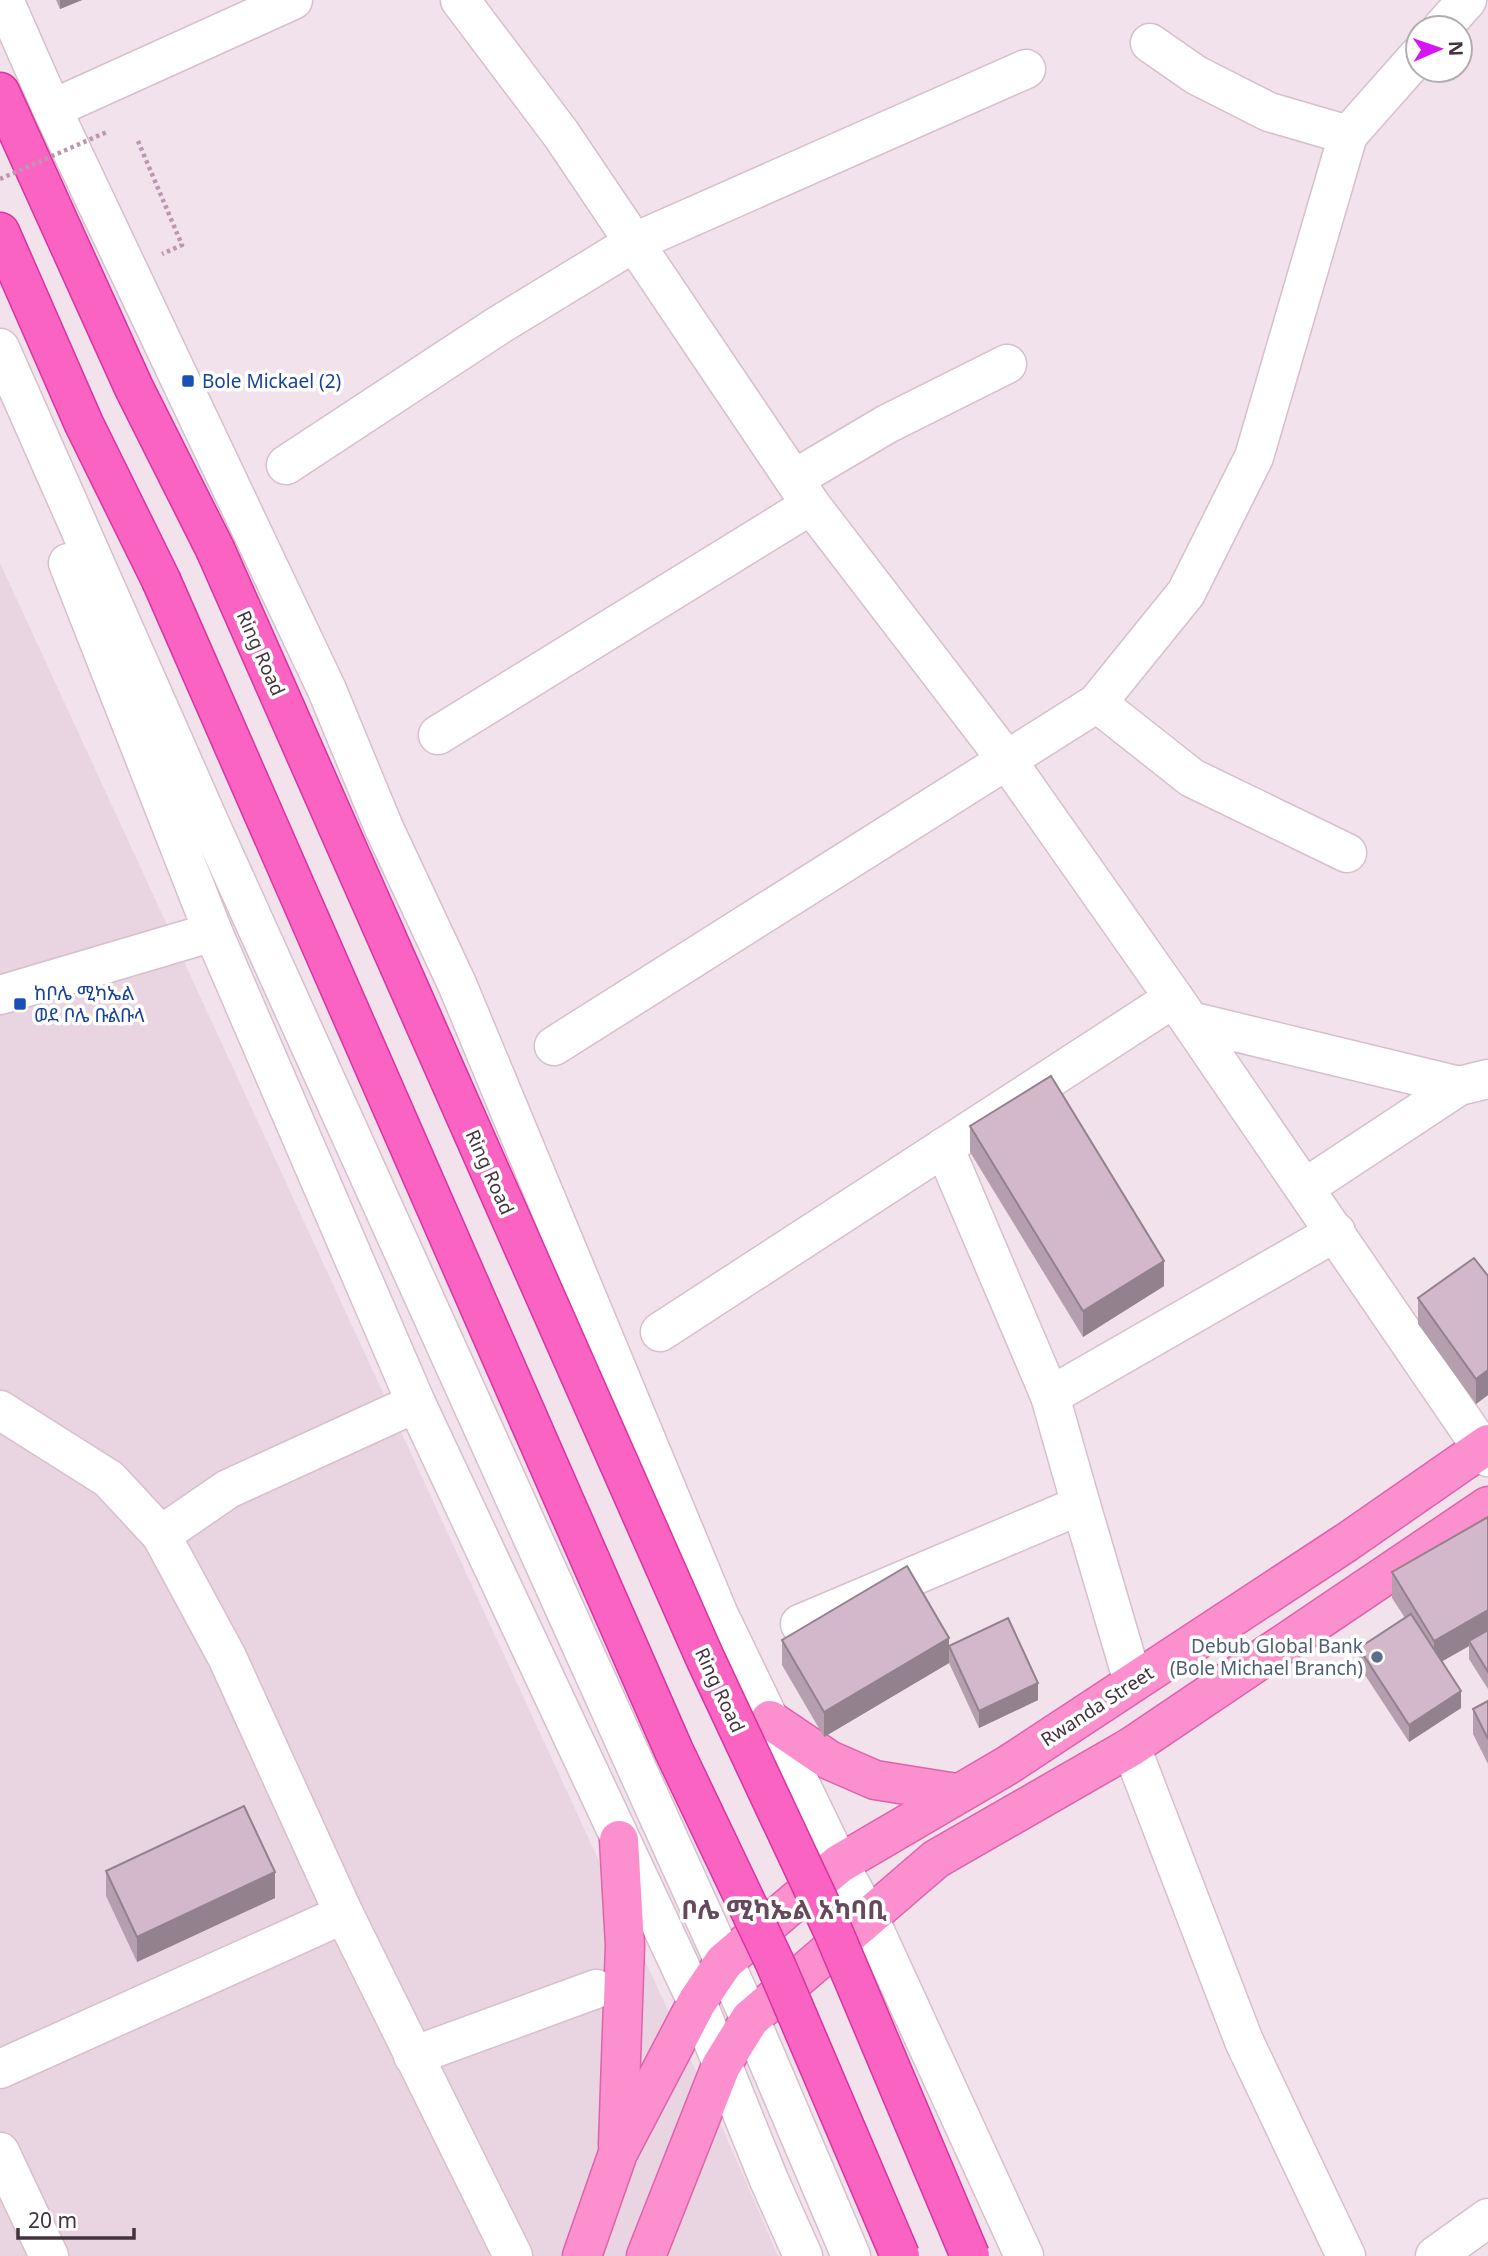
<svg xmlns="http://www.w3.org/2000/svg" width="1488" height="2256" viewBox="0 0 1488 2256" font-family="'Noto Sans','Noto Sans Ethiopic',sans-serif">
	<style>
		.residential { fill: #e9d4e1 }
		.lines { fill: none; stroke-linecap: round; stroke-linejoin: round }
		.minor-casing { stroke: #d7bfce; stroke-width: 41 }
		.major-casing { stroke: #e061ac; stroke-width: 41 }
		.highway-casing { stroke: #d934a1; stroke-width: 41 }
		.path { stroke: #bd97b0; stroke-width: 4.5; stroke-dasharray: 3.5 3.5; stroke-linecap: butt }
		.minor { stroke: #fff; stroke-width: 38 }
		.major { stroke: #fc90ce; stroke-width: 38 }
		.highway { stroke: #fb63c2; stroke-width: 38 }
		.highway-bridge-casing { stroke: #d934a1; stroke-width: 41; stroke-linecap: butt }
		.path-bridge { stroke: #bd97b0; stroke-width: 4.5; stroke-dasharray: 3.5 3.5; stroke-linecap: butt }
		.highway-bridge { stroke: #fb63c2; stroke-width: 38 }
		.wall { fill: #b59eae }
		.shaded-wall { fill: #93818d }
		.building { fill: #d2b8ca; stroke: #93818d; stroke-width: 2 }
		.transit-dot { fill: #1a4fb4; stroke: #fff; stroke-width: 2.5 }
		.service-dot { fill: #5c6f8a; stroke: #fff; stroke-width: 2.5 }
		.labels { text-anchor: middle; dominant-baseline: central; stroke-width: 7; stroke-linejoin: round; paint-order: stroke }
		.transit-label { font-size: 19px; fill: #164399; stroke: #fff; text-anchor: start }
		.street-label { font-size: 19px; fill: #42333d; stroke: #fff }
		.service-label { font-size: 19px; fill: #4e5e75; stroke: #fff; text-anchor: end }
		.district-label { font-size: 26px; font-weight: bold; fill: #654a5d; stroke: #fff }
	</style>
	<rect width="100%" height="100%" fill="#f1e2eb"/>
	<path class="residential" d="M0,563l726,1573 52,120h-778z"/>
	<g class="lines">
		<defs>
			<g id="minor">
				<path d="M4,0l48,109 275,581 57,138 73,156 262,631 120,249 30,54 155,338"/>
				<path d="M460,0l101,134 250,371 195,254 168,239 314,459"/>
				<path d="M1442,28l25,-28"/>
				<path d="M1150,43l46,32 73,37 79,23"/>
				<path d="M52,109l241,-109"/>
				<path d="M0,348l211,478 539,1193 101,237"/>
				<path d="M286,465l213,-140 136,-83 391,-173"/>
				<path d="M794,479l93,-55 120,-60"/>
				<path d="M68,563l145,369 203,471 281,599 72,178 34,76"/>
				<path d="M1097,703l95,75 155,75"/>
				<path d="M438,735l373,-230"/>
				<path d="M0,995l213,-63"/>
				<path d="M1190,1021l269,65"/>
				<path d="M554,1046l543,-343 89,-110 68,-136 94,-322 70,-79"/>
				<path d="M1306,1187l153,-101 29,-7"/>
				<path d="M660,1332l514,-334"/>
				<path d="M1050,1396l286,-164"/>
				<path d="M0,1410l109,69 52,56 66,122 117,257 169,342"/>
				<path d="M1081,1505l52,177"/>
				<path d="M161,1535l67,-46 188,-86"/>
				<path d="M800,1624l281,-119 -31,-109 -106,-249"/>
				<path d="M1131,1747l113,294 102,215"/>
				<path d="M413,2056l183,-67"/>
				<path d="M0,2069l344,-155"/>
				<path d="M0,2152l49,104"/>
				<path d="M1435,2256l53,-38"/>
			</g>
			<g id="major">
				<path d="M770,1720l59,40 46,20 81,13"/>
				<path d="M618,2145l7,-200 -6,-105"/>
				<path d="M582,2256l36,-103 79,-151 27,-40 115,-98 169,-99 339,-223 141,-98"/>
				<path d="M646,2256l75,-190 29,-47 186,-160 195,-112 357,-241"/>
			</g>
			<g id="highway">
				<path d="M0,92l134,296 81,161"/>
				<path d="M0,232l84,192 77,156"/>
			</g>
		</defs>
		<use href="#minor" class="minor-casing"/>
		<use href="#major" class="major-casing"/>
		<use href="#highway" class="highway-casing"/>
		<path class="path" d="M138,141l44,104 -20,9"/>
		<use href="#minor" class="minor"/>
		<use href="#major" class="major"/>
		<use href="#highway" class="highway"/>
		<defs>
			<g id="highway-bridge">
				<path d="M215,549l490,1109 128,273 137,325"/>
				<path d="M161,580l513,1171 101,212 125,293"/>
			</g>
		</defs>
		<use href="#highway-bridge" class="highway-bridge-casing"/>
		<path class="path-bridge" d="M0,179l109,-48"/>
		<use href="#highway-bridge" class="highway-bridge"/>
	</g>
	<g class="wall">
		<path d="M56,0h26l-22,9z"/>
		<path d="M970,1126l194,160 -81,51 -113,-185z"/>
		<path d="M1488,1276v119l-12,9 -58,-80v-26z"/>
		<path d="M1488,1517v172l-19,-30v-13l-27,15 19,47 -52,34 -50,-76v-18l46,-30 -13,-20v-26z"/>
		<path d="M782,1640l167,6 89,54 -59,28 -30,-65 -125,74 -42,-72z"/>
		<path d="M1488,1701v63l-15,-30v-25z"/>
		<path d="M106,1871l169,27 -138,64 -31,-66z"/>
	</g>
	<g class="shaded-wall">
		<path d="M60,0h22l-22,9z"/>
		<path d="M1164,1261v25l-81,51v-26z"/>
		<path d="M1488,1370v25l-12,9v-25z"/>
		<path d="M1488,1610v25l-19,6v5l-35,20v-25z"/>
		<path d="M949,1638v25l-125,74v-25z"/>
		<path d="M1038,1683v17l-59,28v-17z"/>
		<path d="M1461,1691v17l-52,34v-17z"/>
		<path d="M275,1872v26l-138,64v-25z"/>
	</g>
	<g class="building">
		<path d="M1051,1076l113,185 -81,50 -113,-185z"/>
		<path d="M1474,1258l14,18v94l-12,9 -58,-81z"/>
		<path d="M1488,1517v93l-54,31 -42,-69z"/>
		<path d="M907,1566l42,72 -125,74 -42,-72z"/>
		<path d="M1411,1614l50,77 -52,34 -50,-77z"/>
		<path d="M1008,1618l30,65 -59,28 -30,-65z"/>
		<path d="M1488,1630v42l-19,-31z"/>
		<path d="M1488,1701v38l-15,-30z"/>
		<path d="M244,1806l31,66 -138,65 -31,-66z"/>
	</g>
	<g class="transit-dot">
		<rect x="181" y="374" width="14" height="14" rx="3.5"/>
		<rect x="13" y="997" width="14" height="14" rx="3.5"/>
	</g>
	<circle class="service-dot" cx="1377" cy="1657" r="7"/>
	<g class="labels">
		<g class="transit-label">
			<text x="202" y="381">Bole Mickael (2)</text>
			<text x="34" y="993">ከቦሌ ሚካኤል<tspan x="34" dy="22">ወደ ቦሌ ቡልቡላ</tspan></text>
		</g>
		<g class="street-label">
			<text transform="translate(261 653) rotate(66)">Ring Road</text>
			<text transform="translate(490 1172) rotate(66)">Ring Road</text>
			<text transform="translate(720 1690) rotate(65)">Ring Road</text>
			<text transform="translate(1097 1706) rotate(-33)">Rwanda Street</text>
		</g>
		<g class="service-label">
			<text x="1363" y="1646">Debub Global Bank<tspan x="1363" dy="22">(Bole Michael Branch)</tspan></text>
		</g>
		<g class="district-label">
			<text x="784" y="1909">ቦሌ ሚካኤል አካባቢ</text>
		</g>
	</g>
	<g transform="translate(1439 49) rotate(88)"><circle r="33" fill="#ffffff" stroke="#b3adb1" stroke-width="2"/>
	<path d="M0-5L12 26L0 18L-12 26Z" fill="#d615f6"/>
	<text y="-10" font-size="19" font-weight="bold" text-anchor="middle" fill="#42333d">N</text>
	</g>
	<path d="M18 2228v10h116v-10" fill="none" stroke="#42333d" stroke-width="3.5"/>
	<text x="28" y="2228" font-size="21" fill="#42333d" stroke="#ffffff" stroke-width="5" paint-order="stroke">20 m</text>
</svg>
